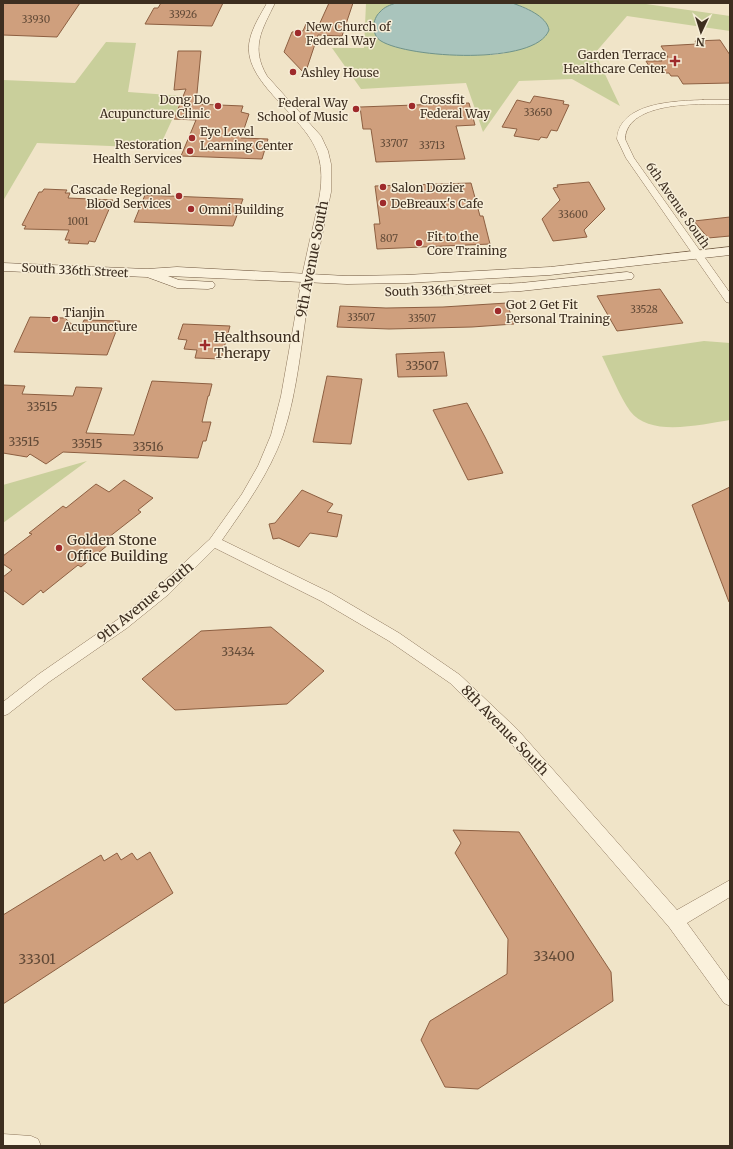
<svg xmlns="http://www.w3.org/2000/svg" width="733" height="1149" viewBox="0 0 733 1149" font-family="Merriweather,serif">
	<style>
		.green { fill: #c9cf9b }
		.water { fill: #a9c4bc; stroke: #6f938a }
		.building { fill: #cf9f7d; stroke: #8d5f41 }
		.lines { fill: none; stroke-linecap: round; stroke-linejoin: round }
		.minor-casing { stroke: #8d765c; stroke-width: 1 }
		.tertiary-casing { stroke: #8d765c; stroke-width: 1 }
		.secondary-casing { stroke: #6f573f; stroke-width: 1 }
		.minor { fill: #faf1dc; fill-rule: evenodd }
		.tertiary { fill: #faf1dc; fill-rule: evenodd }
		.secondary { fill: #faf1dc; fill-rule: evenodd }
		.poi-dot { fill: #9e2a2b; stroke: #f7eed8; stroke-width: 1.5 }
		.labels { text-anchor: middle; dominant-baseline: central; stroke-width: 3; stroke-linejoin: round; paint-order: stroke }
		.far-number-label { font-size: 10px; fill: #624a37 }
		.far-poi-label { font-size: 12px; fill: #3d2e20; stroke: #f7eed8; text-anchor: start }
		.far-street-label { font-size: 12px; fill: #3d2e20; stroke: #f7eed8 }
		.number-label { font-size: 12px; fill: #624a37 }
		.street-label { font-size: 14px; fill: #3d2e20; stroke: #f7eed8 }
		.poi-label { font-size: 14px; fill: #3d2e20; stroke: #f7eed8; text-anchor: start }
		.near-number-label { font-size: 14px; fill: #624a37 }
	</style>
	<rect width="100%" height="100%" fill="#f0e4c8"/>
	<g class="green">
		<path d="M366,3h30l-8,3 -6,35 24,8 29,4 58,2 13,-2 38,-32 -16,-12 -16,-6h127l91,13v15l-103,-15 -32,37 25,53 -48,-27 -53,2 -36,51 -17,-49 -105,6 -29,-41h32z"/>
		<path d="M106,42l30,1 -8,49 55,4 -24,52 -122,-5 -34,58v-121l72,3z"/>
		<path d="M704,341l26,2v77c-28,4 -80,18 -100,-9 -10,-14 -20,-39 -28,-55z"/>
		<path d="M87,461l-84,62v-38z"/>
	</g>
	<path class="water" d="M396,3h116c12,4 35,13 37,27 -13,36 -141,28 -168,11 -10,-6 -9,-22 -1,-29 4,-5 10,-7 16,-9z"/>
	<g class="building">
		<path d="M3,3h77l-23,34 -54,-2z"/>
		<path d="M161,3h62l-11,23 -67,-2 9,-16h4z"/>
		<path d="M329,3h24l-11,33 -24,-1 -13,39 -21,-22 8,-20 11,-1 3,-7 13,1z"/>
		<path d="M720,40l10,15v28l-47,1 -5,-8h-7l-2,-3h-16l-7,-12h16l-2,-4h8l-7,-11 36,-2 -2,-3z"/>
		<path d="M178,51h23l-5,53 47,2 -2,6 8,2 -8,24 27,1 -6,20 -81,-3 15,-36 -22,-1 12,-30 -12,1z"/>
		<path d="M534,96l30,5 -1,3 6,1 -12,26 -6,-1 -4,8 -6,-1 -2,3 -25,-4 3,-7 -15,-2 15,-27 13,3z"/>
		<path d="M469,103l6,22 -19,1 9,33 -89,3 -5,-33h-8l-3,-22z"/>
		<path d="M589,182l16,27 -21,21 3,7 -34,4 -11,-22 18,-19 -7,-12 5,-1 -1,-2z"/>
		<path d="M471,183l9,33h3l7,28 -113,5 -3,-25h6l-5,-38z"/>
		<path d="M44,189l23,1 -2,3h5l-2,5 45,2 -18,42 -6,-1 -1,3 -20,-1 2,-3h-5l4,-10 -45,-1 2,-3 -4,-1 17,-33h3z"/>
		<path d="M145,195l98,4 -10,27 -99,-4z"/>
		<path d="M730,217v19l-22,2 -14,-17z"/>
		<path d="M660,289l23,34 -66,8 -20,-35z"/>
		<path d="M507,303l7,21 -42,3 -83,2 -52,-2 3,-21 46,2 57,-1z"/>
		<path d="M30,317l35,1 14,13 5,-11 36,1 -13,34 -93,-3z"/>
		<path d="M183,324l47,2 -9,33 -26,-1 2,-8 -13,-1 3,-9 -9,-1z"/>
		<path d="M444,352l3,24 -49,1 -2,-23z"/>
		<path d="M327,376l35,3 -11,65 -38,-2z"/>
		<path d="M152,381l60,3 -3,12h-1l-6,26h9l-5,19h-3l-5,17 -135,-6 -17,12 -16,-10 -3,3 -24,-4v-68l22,1 -3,8 51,2 3,-9 26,1 -16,45 48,2z"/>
		<path d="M467,403l18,34 18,36 -35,7 -35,-70z"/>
		<path d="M124,480l29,18 -15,12 3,2 -32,25 5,3 -33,27 -3,-2 -35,28 -2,-3 -18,15 -20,-15v-13l9,-7 -9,-6v-8l29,-22 -3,-1 34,-27 3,2 30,-24 13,8z"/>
		<path d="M730,487v115h-1l-37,-97z"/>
		<path d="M302,490l31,14 -6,8 15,3 -5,22 -27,-4 -11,14 -20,-9 -6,1 -4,-15 6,-1z"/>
		<path d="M271,627l53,44 -37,33 -112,6 -33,-31 59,-48z"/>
		<path d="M453,830l66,2 92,140 2,29 -135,88 -33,-2 -24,-47 9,-19 77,-47 1,-35 -53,-86 6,-10z"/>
		<path d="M150,852l23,41 -170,111v-89l98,-60 3,6 13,-8 4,7 11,-7 5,7z"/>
	</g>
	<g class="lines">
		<defs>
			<g id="minor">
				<path d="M703,100h27v4c-27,0 -103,-4 -105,35l9,19 96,135v10l-4,-1 -100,-144 -9,-19c2,-37 59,-38 86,-39z"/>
				<path d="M305,286l5,3c-8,46 -12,102 -27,146 -14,39 -38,72 -61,105l109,53 68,40 61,42 58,55 159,180 53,-30v17l-43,26 43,59v24l-6,-3 -55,-76 -161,-187 -58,-57 -61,-42 -68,-40 -106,-53 -46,46 -42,34 -78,54 -41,32 -5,2v-14l36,-28 78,-54 42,-34 51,-47 32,-45 16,-28 13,-31 10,-39 19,-107z"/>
				<path d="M3,1134l28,2 7,3 3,7h-38z"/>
			</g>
			<path id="tertiary" d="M267,3h8c-13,27 -25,44 -8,73l54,60 7,15 3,13v28l-20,97 -2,3h-8l-2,-3c5,-21 9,-42 14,-62 5,-23 12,-46 6,-69 -10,-42 -80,-75 -69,-119 3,-13 11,-25 17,-36z"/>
			<g id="secondary">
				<path d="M730,247v8l-180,20 -144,8 -59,1 -179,-8 11,4 34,2 2,3 -2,3 -5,1 -31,-1 -30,-11 -144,-6v-8l144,6 30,-2 170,9 59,-1 144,-8z"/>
				<path d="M627,272l5,1 2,3 -2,3 -111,12 -78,4 -5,-1 -2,-3 2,-3 5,-1 78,-4z"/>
			</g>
		</defs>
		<use href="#minor" class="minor-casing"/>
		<use href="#tertiary" class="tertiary-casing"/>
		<use href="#secondary" class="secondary-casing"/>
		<use href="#minor" class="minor"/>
		<use href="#tertiary" class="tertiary"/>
		<use href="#secondary" class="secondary"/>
	</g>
	<g class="poi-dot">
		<circle cx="298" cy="33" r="4"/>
		<path d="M673 55h4v4h4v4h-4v4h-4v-4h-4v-4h4z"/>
		<circle cx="293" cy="72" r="4"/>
		<circle cx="218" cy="106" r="4"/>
		<circle cx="412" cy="106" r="4"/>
		<circle cx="356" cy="109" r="4"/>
		<circle cx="192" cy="138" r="4"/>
		<circle cx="190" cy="151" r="4"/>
		<circle cx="383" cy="187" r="4"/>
		<circle cx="179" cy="196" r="4"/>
		<circle cx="383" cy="203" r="4"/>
		<circle cx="191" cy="209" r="4"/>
		<circle cx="419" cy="243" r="4"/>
		<circle cx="498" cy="311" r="4"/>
		<circle cx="55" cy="319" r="4"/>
		<path d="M203 339h4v4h4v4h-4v4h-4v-4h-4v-4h4z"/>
		<circle cx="59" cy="548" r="4"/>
	</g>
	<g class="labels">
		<g class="far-number-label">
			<text x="183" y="14">33926</text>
			<text x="36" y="19">33930</text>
			<text x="538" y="112">33650</text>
			<text x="394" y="143">33707</text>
			<text x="432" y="145">33713</text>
			<text x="573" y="214">33600</text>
			<text x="78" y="221">1001</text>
			<text x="389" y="238">807</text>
			<text x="644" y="309">33528</text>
			<text x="361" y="317">33507</text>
			<text x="422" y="318">33507</text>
		</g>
		<g class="far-poi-label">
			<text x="306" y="26">New Church of<tspan x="306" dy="14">Federal Way</tspan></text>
			<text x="666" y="54" text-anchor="end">Garden Terrace<tspan x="666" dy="14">Healthcare Center</tspan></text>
			<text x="301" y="72">Ashley House</text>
			<text x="210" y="99" text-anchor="end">Dong Do<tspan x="210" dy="14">Acupuncture Clinic</tspan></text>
			<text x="420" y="99">Crossfit<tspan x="420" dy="14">Federal Way</tspan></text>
			<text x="348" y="102" text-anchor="end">Federal Way<tspan x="348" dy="14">School of Music</tspan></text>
			<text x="200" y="131">Eye Level<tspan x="200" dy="14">Learning Center</tspan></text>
			<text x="182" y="144" text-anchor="end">Restoration<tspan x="182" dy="14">Health Services</tspan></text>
			<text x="391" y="187">Salon Dozier</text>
			<text x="171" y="189" text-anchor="end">Cascade Regional<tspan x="171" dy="14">Blood Services</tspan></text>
			<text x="391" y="203">DeBreaux's Cafe</text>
			<text x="199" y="209">Omni Building</text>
			<text x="427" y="236">Fit to the<tspan x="427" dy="14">Core Training</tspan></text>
			<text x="506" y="304">Got 2 Get Fit<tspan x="506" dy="14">Personal Training</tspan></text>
			<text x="63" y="312">Tianjin<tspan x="63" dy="14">Acupuncture</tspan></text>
		</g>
		<g class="far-street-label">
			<text transform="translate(678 205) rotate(55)">6th Avenue South</text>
			<text transform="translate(75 270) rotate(3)">South 336th Street</text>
			<text transform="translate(438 290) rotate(-2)">South 336th Street</text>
		</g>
		<g class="number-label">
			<text x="422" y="365">33507</text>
			<text x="42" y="406">33515</text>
			<text x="24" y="441">33515</text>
			<text x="87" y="443">33515</text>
			<text x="148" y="446">33516</text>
			<text x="238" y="651">33434</text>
		</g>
		<g class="street-label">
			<text transform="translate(312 259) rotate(-79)">9th Avenue South</text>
			<text transform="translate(145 602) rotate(-39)">9th Avenue South</text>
			<text transform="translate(505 730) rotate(46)">8th Avenue South</text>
		</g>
		<g class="poi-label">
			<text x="214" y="337">Healthsound<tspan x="214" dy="16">Therapy</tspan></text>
			<text x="67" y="540">Golden Stone<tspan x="67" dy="16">Office Building</tspan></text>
		</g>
		<g class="near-number-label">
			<text x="554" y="956">33400</text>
			<text x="37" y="959">33301</text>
		</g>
	</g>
	<rect width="733" height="1149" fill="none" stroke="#3d2e20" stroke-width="8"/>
	<g transform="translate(701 32) rotate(184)" stroke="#f7eed8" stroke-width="3" paint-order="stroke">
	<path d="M0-3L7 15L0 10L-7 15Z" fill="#3d2e20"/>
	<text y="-6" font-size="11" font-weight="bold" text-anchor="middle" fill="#3d2e20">N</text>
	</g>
</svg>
